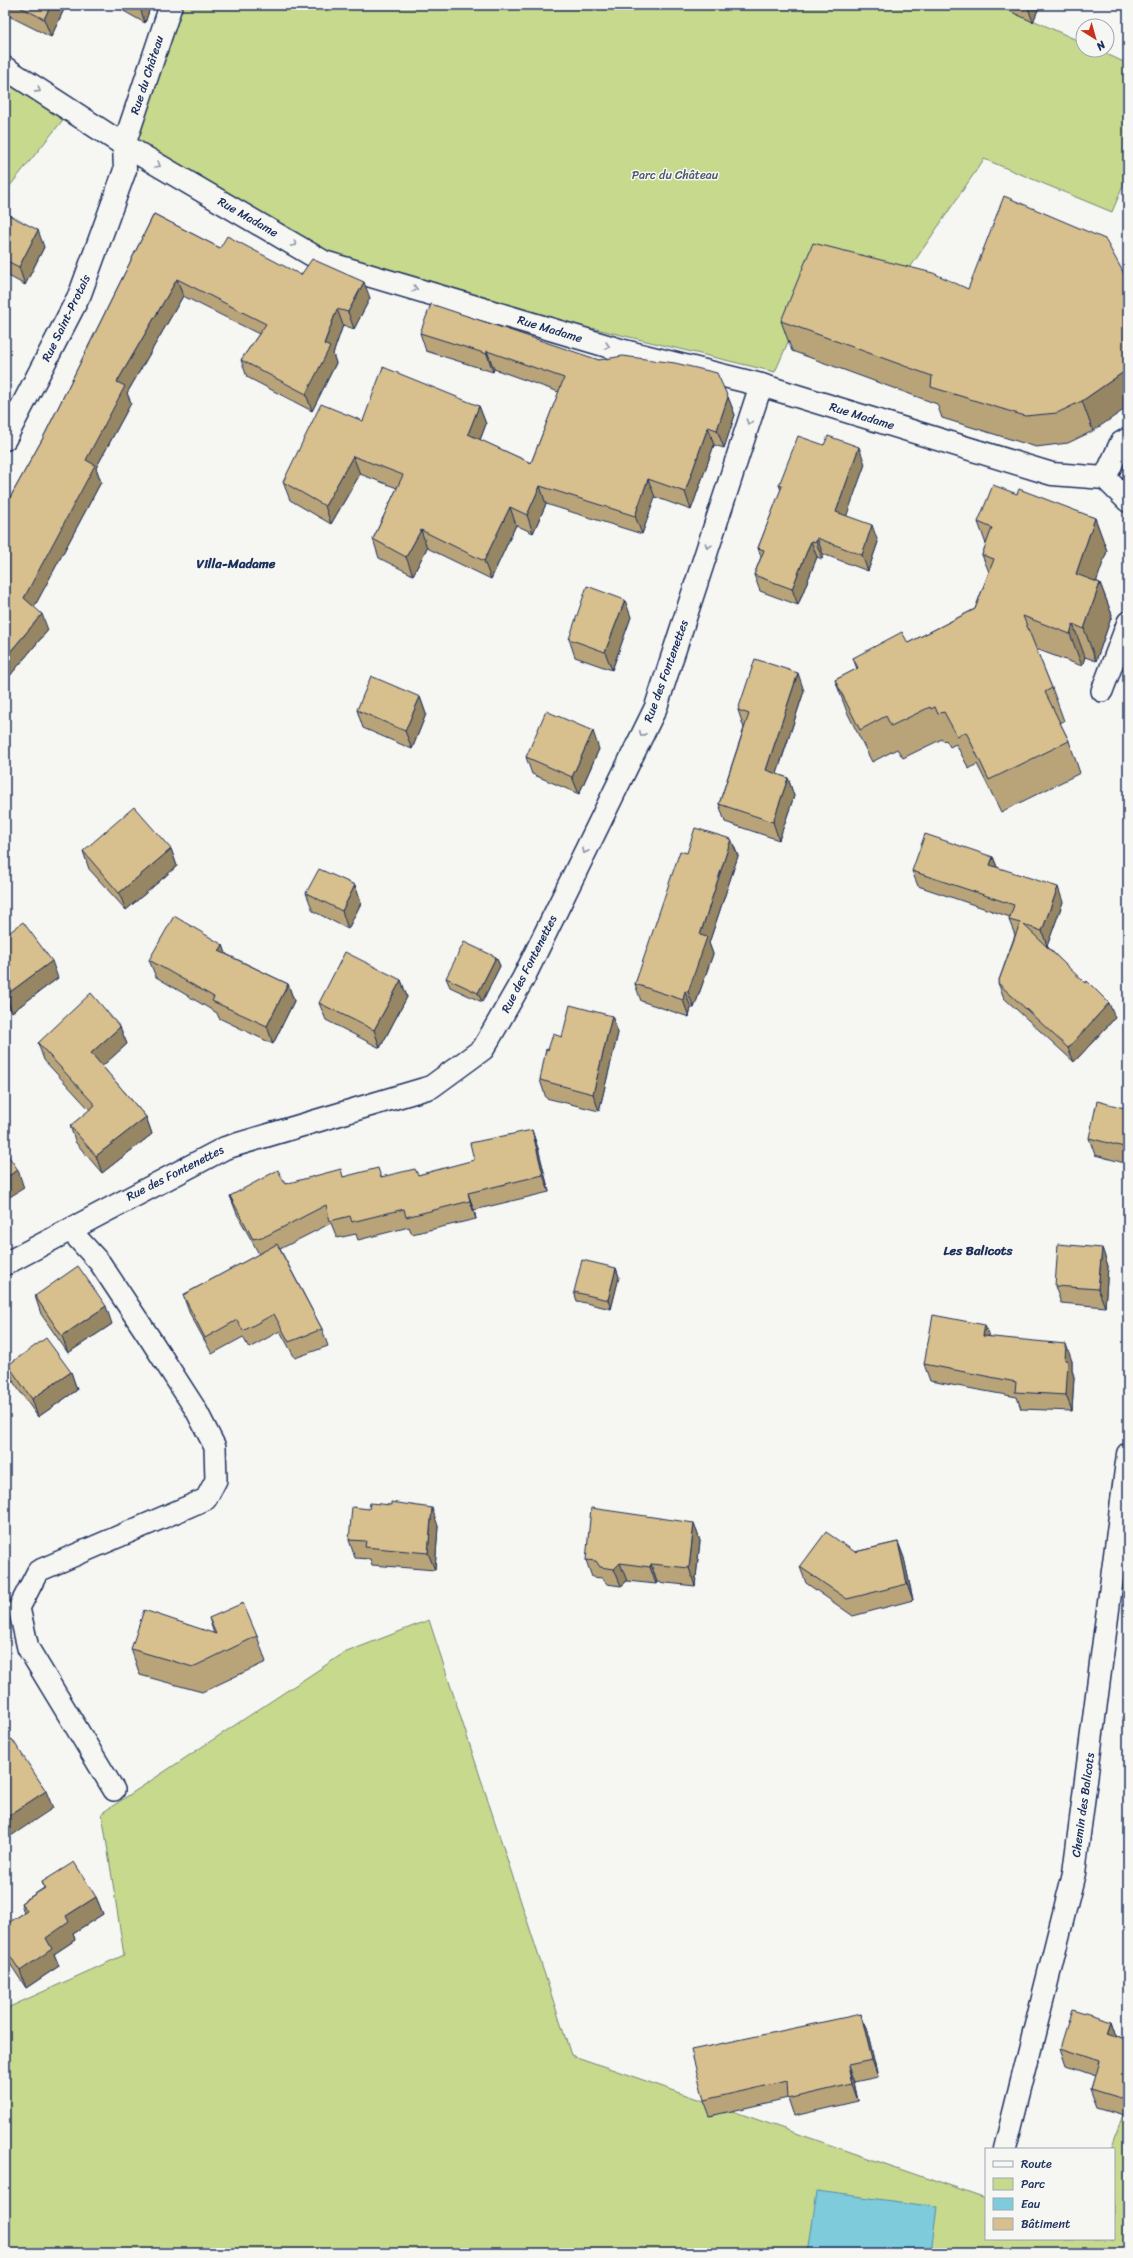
<svg xmlns="http://www.w3.org/2000/svg" width="1133" height="2258" viewBox="0 0 1133 2258" font-family="Sriracha,sans-serif">
	<style>
		.green { fill: #c7d98d; stroke: #718476 }
		.water { fill: #7dcbdb; stroke: #568da9 }
		.lines { fill: none; stroke-linecap: round; stroke-linejoin: round }
		.service-casing { stroke: #1b2f5e; stroke-width: 24 }
		.minor-casing { stroke: #1b2f5e; stroke-width: 25 }
		.service { stroke: #f6f6f2; stroke-width: 21 }
		.minor { stroke: #f6f6f2; stroke-width: 22 }
		.wall { fill: #b9a47a; stroke: #1b2f5e }
		.shaded-wall { fill: #968663; stroke: #1b2f5e }
		.building { fill: #d7bf8e; stroke: #1b2f5e }
		.oneway { stroke: #8892a8 }
		.labels { text-anchor: middle; dominant-baseline: central; stroke-width: 3; stroke-linejoin: round; paint-order: stroke }
		.street-label { font-size: 12px; fill: #1b2f5e; stroke: #f6f6f2 }
		.park-label { font-size: 12px; fill: #465a6a; stroke: #f6f6f2 }
		.neighbourhood-label { font-size: 13px; font-weight: bold; fill: #1b2f5e; stroke: #f6f6f2 }
	</style>
	<rect width="100%" height="100%" fill="#f6f6f2"/>
	<filter id="ink" filterUnits="userSpaceOnUse"><feTurbulence type="fractalNoise" baseFrequency=".025" numOctaves="2"/><feDisplacementMap in="SourceGraphic" scale="8" xChannelSelector="R" yChannelSelector="G"/><feConvolveMatrix kernelMatrix="1 2 1 2 8 2 1 2 1" color-interpolation-filters="sRGB"/></filter>
	<g filter="url(#ink)">
		<g class="green">
			<path d="M171,5h829l83,38v7h15l30,14v110l-16,38 -128,-53 -83,122 -80,-15 -46,106 -183,-44 -2,13 -266,-79 -200,-117z"/>
			<path d="M5,71l61,45 -61,76z"/>
			<path d="M429,1620l142,435 415,144v40h128v-90h-3l17,-49v153h-1123v-244l119,-54 -22,-142 242,-160z"/>
		</g>
		<path class="water" d="M817,2191l120,16 -6,46h-123z"/>
		<g class="lines">
			<defs>
				<g id="service">
					<path d="M1102,691l26,-69"/>
					<path d="M70,1230l30,33 51,77 45,70 19,37 1,33 -10,19 -168,72 -19,37 9,40 86,142"/>
				</g>
				<g id="minor">
					<path d="M5,68l119,77 200,117 300,89 137,34 291,89 53,4 23,23"/>
					<path d="M5,439l75,-145 45,-124 -1,-25 47,-140"/>
					<path d="M1105,478l16,-35 7,-4"/>
					<path d="M5,1264l220,-116 206,-61 52,-38 40,-70 133,-272 105,-322"/>
					<path d="M1005,2149l69,-276 54,-419"/>
				</g>
			</defs>
			<use href="#service" class="service-casing"/>
			<use href="#minor" class="minor-casing"/>
			<use href="#service" class="service"/>
			<use href="#minor" class="minor"/>
		</g>
		<g class="wall">
			<path d="M5,5h61l-15,32 -46,-23z"/>
			<path d="M113,5h38l-6,18z"/>
			<path d="M1003,5h37l-7,17 -30,-14z"/>
			<path d="M5,213l39,34 -19,38 -20,-11z"/>
			<path d="M154,214l66,34 150,50 -16,31 -11,-4 -10,29 3,9 -24,48 -65,-34 -6,-17 18,-26 -76,-38 -56,97 4,10 -35,65 5,14 -67,125 14,23 -40,48 -3,-2v-174l2,1 36,-65z"/>
			<path d="M1105,239l-12,192 -25,12 -32,4 -94,-29 -5,-14 -145,-53 -11,-30 187,-32z"/>
			<path d="M420,333l179,27 129,37 7,18 -11,33 -10,-3 -23,65 -36,-13 -13,37 -96,-30 -13,29 -17,-8 -25,54 -64,-31 -14,27 -34,-17 -6,-19 24,-51 -37,-14 -29,50 -41,-24 -7,-18 80,-61 116,-15 7,18 -6,16 51,23 28,-71 -65,-23 -1,3 -67,-21z"/>
			<path d="M865,464l-19,52 32,26 -10,29 -45,-17 -1,5 -5,-2 -19,48 -38,-14 -6,-16 7,-18 -3,-9 23,-58 -2,-5z"/>
			<path d="M1017,494l78,24 12,33 -11,30 4,2 12,32 -16,46 -11,-4 -3,9 -46,-17 16,39 12,33 -4,2 9,18 11,32 -79,39 -24,-48 -8,5 -13,-25 -6,3 -4,-7 -3,1 -1,-2 -39,19 -6,-9 -25,13 -25,-50 -12,-32 22,-11 -4,-11 55,-15 67,-34 14,-37 -7,-17 4,-11 -8,-22z"/>
			<path d="M631,617l-19,53 -37,-13 -6,-18z"/>
			<path d="M804,691l-27,83 11,4 6,18 -15,44 -54,-18 -6,-18 25,-76 -6,-18z"/>
			<path d="M420,697l6,17 -14,35 -49,-21 -6,-18z"/>
			<path d="M599,749l-20,45 -47,-20 -6,-17z"/>
			<path d="M731,839l7,17 -29,87 4,11 -19,54h-3l-2,9 -48,-16 -6,-17 52,-131z"/>
			<path d="M171,849l6,17 -51,44 -37,-41 -6,-18z"/>
			<path d="M993,857l4,10 66,35 -16,44 -1,-1 69,73 -41,44 -70,-64 -6,-15 17,-48 -6,-15 1,-3 -92,-31 -6,-15z"/>
			<path d="M355,885l6,18 -13,26 -35,-18 -7,-18z"/>
			<path d="M5,936l53,42 -46,34 -7,-9z"/>
			<path d="M223,945l3,9 62,30 6,17 -21,43 -54,-26 -2,-5 -61,-36 -7,-17z"/>
			<path d="M496,957l4,9 -18,36 -32,-15 -4,-9z"/>
			<path d="M401,980l6,17 -27,51 -54,-28 -7,-17z"/>
			<path d="M612,1016l6,17 -19,78 -53,-13 -6,-18 8,-30 14,-13z"/>
			<path d="M120,1027l7,17 -25,22 44,51 6,17 -50,39 -26,-30 -6,-17 20,-16 -46,-50 -6,-17z"/>
			<path d="M1128,1109v55l-33,-9 -6,-17z"/>
			<path d="M538,1148l11,44 -75,18 2,9 -64,15 -3,-7 -51,13 -2,-6 -19,4 -6,-15 -51,26 42,80 6,17 -33,12 -15,-27 -31,17 -6,-11 -31,17 -23,-42 -6,-17 76,-41 -22,-40 -7,-18 55,-12 59,-7h38l36,-2z"/>
			<path d="M1102,1248l6,18 -3,41 -44,-4 -6,-17z"/>
			<path d="M616,1268l3,9 -8,32 -34,-8 -3,-9z"/>
			<path d="M35,1296l77,28 -44,29 -27,-39z"/>
			<path d="M989,1336l83,25v9l2,7 -2,34 -51,-2 -4,-12 -87,-16 -6,-17z"/>
			<path d="M8,1365l63,7 6,18 -39,27 -24,-34z"/>
			<path d="M694,1523l6,18 -5,45 -38,-4 -1,2 -29,-3 -6,5 -14,-2 -5,-6 -10,-1 -6,-17z"/>
			<path d="M438,1526l-3,44 -63,-5 -2,-6 -15,-1 -6,-18z"/>
			<path d="M898,1542l6,16 9,42 -60,16 -47,-33 -6,-16 55,-15z"/>
			<path d="M209,1618l48,18 9,26 -64,30 -62,-17 -9,-26 83,-15z"/>
			<path d="M42,1882l54,15 7,17 -30,19 2,7 -21,14 5,12 -33,22 -21,-32v-31l19,-12 -3,-10 23,-15z"/>
			<path d="M861,2014l6,17 11,46 -24,5 4,19 -64,15 -6,-18 -78,18 -6,-16z"/>
			<path d="M1112,2021l5,15 11,4v76l-30,-9 -7,-18 4,-13 -29,-10 -6,-18z"/>
		</g>
		<g class="shaded-wall">
			<path d="M51,5h15l-15,32 -7,-18z"/>
			<path d="M139,5h12l-6,18z"/>
			<path d="M1027,5h13l-7,17z"/>
			<path d="M38,230l6,17 -19,38 -6,-18z"/>
			<path d="M177,279l6,17 -56,97 4,10 -35,65 5,14 -71,133 -6,-17 93,-216z"/>
			<path d="M364,282l6,16 -16,31 -6,-17z"/>
			<path d="M337,309l6,16 -10,29 3,9 -24,48 -6,-17z"/>
			<path d="M487,351l7,18 -1,3 -6,-18z"/>
			<path d="M1128,369v38l-35,24 -11,-30z"/>
			<path d="M728,397l7,18 -11,33 -7,-18z"/>
			<path d="M479,406l7,18 -11,29 -7,-19z"/>
			<path d="M708,427l6,18 -23,65 -6,-18z"/>
			<path d="M859,447l6,17 -23,65 -6,-17z"/>
			<path d="M353,456l7,18 -29,50 -6,-18z"/>
			<path d="M648,479l7,18 -13,37 -7,-18z"/>
			<path d="M540,486l6,18 -13,29 -6,-18z"/>
			<path d="M510,507l6,18 -25,54 -7,-18z"/>
			<path d="M1095,518l12,33 -19,55 -12,-32z"/>
			<path d="M872,525l6,17 -10,29 -6,-16z"/>
			<path d="M421,530l6,18 -14,27 -7,-18z"/>
			<path d="M817,538l6,16 -1,5 -6,-17z"/>
			<path d="M811,541l6,16 -19,48 -6,-16z"/>
			<path d="M1100,583l12,32 -16,46 -12,-32z"/>
			<path d="M625,600l6,17 -19,53 -7,-18z"/>
			<path d="M42,614l6,16 -40,48 -3,-9v-11z"/>
			<path d="M1073,624l12,33 -3,9 -12,-32z"/>
			<path d="M798,673l6,18 -32,97 -6,-18z"/>
			<path d="M420,697l6,17 -14,35 -7,-18z"/>
			<path d="M593,731l6,18 -20,45 -7,-17z"/>
			<path d="M788,778l6,18 -15,44 -6,-18z"/>
			<path d="M731,839l7,17 -29,87 4,11 -19,54 -6,-16 12,-57z"/>
			<path d="M171,849l6,17 -51,44 -7,-17z"/>
			<path d="M5,850l3,9 -3,2z"/>
			<path d="M993,857l6,15 -9,-7z"/>
			<path d="M355,885l6,18 -13,26 -6,-18z"/>
			<path d="M1058,887l5,15 -16,44 -5,-15z"/>
			<path d="M223,945l6,17 -10,-11z"/>
			<path d="M496,957l4,9 -18,36 -4,-9z"/>
			<path d="M52,961l6,17 -46,34 -6,-17z"/>
			<path d="M401,980l6,17 -27,51 -6,-18z"/>
			<path d="M288,984l6,17 -21,43 -6,-18z"/>
			<path d="M685,991l6,17 -2,9 -6,-17z"/>
			<path d="M1109,1003l6,15 -41,44 -6,-14z"/>
			<path d="M612,1016l6,17 -19,78 -6,-17z"/>
			<path d="M120,1027l7,17 -29,26 -7,-17z"/>
			<path d="M146,1117l6,17 -50,39 -6,-17z"/>
			<path d="M532,1130l6,18 11,44 -6,-17z"/>
			<path d="M18,1170l6,18 -19,12v-22z"/>
			<path d="M468,1193l6,17 2,9 -6,-18z"/>
			<path d="M1102,1248l6,18 -3,41 -7,-18z"/>
			<path d="M616,1268l3,9 -8,32 -3,-9z"/>
			<path d="M106,1306l6,18 -44,29 -6,-17z"/>
			<path d="M985,1325l6,17 -8,-6z"/>
			<path d="M1066,1344l6,17v9l2,7 -2,34 -6,-16 -1,-35z"/>
			<path d="M71,1372l6,18 -39,27 -6,-18z"/>
			<path d="M5,1389l4,10 -4,2z"/>
			<path d="M432,1508l6,18 -3,44 -7,-17z"/>
			<path d="M694,1523l6,18 -5,45 -6,-18z"/>
			<path d="M898,1542l6,16 9,42 -6,-16z"/>
			<path d="M620,1563l7,18 -6,5 -7,-17z"/>
			<path d="M651,1564l6,18 -1,2 -6,-17z"/>
			<path d="M46,1791l7,17 -48,32v-22z"/>
			<path d="M96,1897l7,17 -30,19 2,7 -21,14 5,12 -33,22 -6,-17 26,-33 20,-22z"/>
			<path d="M861,2014l6,17 11,46 -6,-17z"/>
			<path d="M1112,2021l6,18 -10,-6z"/>
			<path d="M848,2065l6,17 4,19 -6,-17z"/>
			<path d="M1128,2086v25l-4,-12z"/>
		</g>
		<g class="building">
			<path d="M16,5h35l-7,14z"/>
			<path d="M1004,196l101,43 23,42v88l-46,32 -25,12 -32,3 -94,-29 1,-11 -151,-55 32,-78 120,30 35,16z"/>
			<path d="M5,213l33,17 -19,37 -14,-7z"/>
			<path d="M154,214l66,34 7,-12 74,39 11,-16 52,23 -16,30 -11,-3 -13,35 6,3 -24,47 -65,-34 25,-36 -89,-45 -60,103 8,4 -39,74 9,5 -71,133 18,16 -37,44v-156l2,1 36,-65z"/>
			<path d="M431,304l168,56 24,-4 52,7 42,10 11,24 -11,33 -9,-3 -23,65 -37,-13 -13,37 -95,-30 -13,29 -17,-8 -26,54 -63,-31 -15,27 -33,-18 30,-64 -50,-19 -28,50 -42,-24 38,-78 42,17 20,-54 96,39 -11,28 63,29 33,-85 -77,-27v3l-67,-21z"/>
			<path d="M798,436l26,9 4,-9 31,11 -23,65 36,13 -10,30 -45,-17 -1,4 -5,-1 -19,48 -38,-14 10,-25 -6,-2 24,-62 -3,-1z"/>
			<path d="M993,485l24,9 2,-5 76,29 -19,56 24,9 -16,46 -11,-5 -3,10 -47,-18 29,72 -7,4 24,49 -80,39 -23,-48 -9,4 -13,-24 -6,2 -3,-7 -4,2 -1,-2 -39,19 -5,-10 -26,14 -25,-50 23,-12 -5,-10 49,-26 6,11 67,-34 19,-50 -12,-4 10,-27 -14,-6z"/>
			<path d="M587,586l38,14 -20,52 -36,-13z"/>
			<path d="M755,659l43,14 -32,97 22,8 -15,44 -54,-18 30,-90 -11,-4z"/>
			<path d="M371,676l49,21 -15,34 -48,-21z"/>
			<path d="M546,711l47,20 -21,46 -46,-20z"/>
			<path d="M134,807l37,42 -52,44 -36,-42z"/>
			<path d="M695,828l36,11 -31,96 7,2 -19,55 -3,-1 -2,9 -48,-16 45,-133 7,2z"/>
			<path d="M925,834l68,23 -3,8 68,22 -16,44 -18,-6 61,58 2,-2 22,22 -41,45 -70,-65 22,-60 -11,-3 5,-15 -102,-34z"/>
			<path d="M319,869l36,16 -13,26 -36,-18z"/>
			<path d="M174,916l49,29 -4,6 69,33 -21,42 -55,-25 2,-4 -65,-37z"/>
			<path d="M23,922l29,39 -46,34 -1,-1v-58z"/>
			<path d="M464,942l32,15 -18,36 -32,-15z"/>
			<path d="M345,952l56,28 -27,50 -55,-27z"/>
			<path d="M91,993l29,34 -29,26 55,64 -50,39 -26,-30 25,-21 -57,-62z"/>
			<path d="M570,1005l42,11 -19,78 -53,-14 6,-31 2,1 5,-16 9,3z"/>
			<path d="M1097,1101l31,8v39l-39,-10z"/>
			<path d="M532,1130l11,45 -75,18 2,8 -64,16 -2,-8 -52,13 -2,-6 -20,5 -4,-16 -60,31 -13,3 -23,-43 48,-26 7,14 56,-15 2,8 35,-9 3,9 34,-8 3,6 56,-15 -4,-17z"/>
			<path d="M5,1151l13,19 -13,8z"/>
			<path d="M277,1244l45,85 -33,13 -15,-28 -31,17 -6,-11 -32,18 -22,-43z"/>
			<path d="M1058,1244l44,4 -4,41 -43,-3z"/>
			<path d="M582,1260l34,8 -8,32 -34,-8z"/>
			<path d="M78,1266l28,40 -44,30 -27,-40z"/>
			<path d="M933,1315l52,10 -2,11 83,8 -1,16 3,1 -2,34 -51,-3 1,-10 -92,-18z"/>
			<path d="M46,1338l25,34 -39,27 -24,-34z"/>
			<path d="M391,1502l41,6 -4,45 -63,-6 1,-6 -17,-1 3,-33 17,2 1,-6 21,2z"/>
			<path d="M591,1508l103,15 -5,45 -38,-4 -1,3 -30,-4 -6,6 -14,-2 -4,-6 -10,-1z"/>
			<path d="M826,1532l29,20 43,-10 9,42 -60,15 -47,-32z"/>
			<path d="M243,1603l14,33 -64,31 -62,-18 13,-39 72,24 -7,-16z"/>
			<path d="M12,1739l34,52 -41,27v-75z"/>
			<path d="M74,1862l22,35 -30,19 3,6 -23,16 6,11 -32,22 -15,-23v-23l22,-14 -6,-8 24,-15 -3,-6z"/>
			<path d="M1072,2009l40,12 -4,12 20,7v46l-4,13 -33,-10 8,-28 -39,-13z"/>
			<path d="M861,2014l11,46 -24,5 4,19 -64,15 -1,-18 -83,19 -13,-50z"/>
		</g>
		<defs><path id="oneway-chevron" d="M-2-3.5L2.5 0L-2 3.5" fill="none" stroke-width="1.6" stroke-linecap="round" stroke-linejoin="round"/></defs>
		<g class="oneway">
			<use href="#oneway-chevron" transform="translate(38 90) rotate(33)"/>
			<use href="#oneway-chevron" transform="translate(158 165) rotate(30)"/>
			<use href="#oneway-chevron" transform="translate(294 244) rotate(30)"/>
			<use href="#oneway-chevron" transform="translate(415 289) rotate(17)"/>
			<use href="#oneway-chevron" transform="translate(607 346) rotate(16)"/>
			<use href="#oneway-chevron" transform="translate(749 422) rotate(108)"/>
			<use href="#oneway-chevron" transform="translate(708 546) rotate(108)"/>
			<use href="#oneway-chevron" transform="translate(642 734) rotate(116)"/>
			<use href="#oneway-chevron" transform="translate(585 851) rotate(116)"/>
		</g>
	</g>
	<g class="labels">
		<g class="street-label">
			<text transform="translate(147 75) rotate(-72)">Rue du Château</text>
			<text transform="translate(248 217) rotate(30)">Rue Madame</text>
			<text transform="translate(66 318) rotate(-64)">Rue Saint-Protais</text>
			<text transform="translate(550 329) rotate(17)">Rue Madame</text>
			<text transform="translate(862 416) rotate(17)">Rue Madame</text>
			<text transform="translate(666 671) rotate(-70)">Rue des Fontenettes</text>
			<text transform="translate(529 964) rotate(-63)">Rue des Fontenettes</text>
			<text transform="translate(175 1173) rotate(-27)">Rue des Fontenettes</text>
			<text transform="translate(1083 1805) rotate(-82)">Chemin des Balicots</text>
		</g>
		<g class="park-label">
			<text x="675" y="175">Parc du Château</text>
		</g>
		<g class="neighbourhood-label">
			<text x="236" y="563">Villa-Madame</text>
			<text x="978" y="1250">Les Balicots</text>
		</g>
	</g>
	<rect width="1133" height="2258" fill="none" stroke="#f6f6f2" stroke-width="20"/>
	<rect x="10" y="10" width="1113" height="2238" fill="none" stroke="#1b2f5e" stroke-width="1.5" filter="url(#ink)"/>
	<rect x="985" y="2148" width="130" height="92" fill="#f6f6f2" stroke="#9ea6b7"/>
	<rect x="993" y="2161" width="20" height="6" fill="#f6f6f2" stroke="#9ea6b7"/>
	<text x="1021" y="2168" font-size="12" fill="#1b2f5e">Route</text>
	<rect x="993" y="2178" width="20" height="12" fill="#c7d98d" stroke="#9ea6b7"/>
	<text x="1021" y="2188" font-size="12" fill="#1b2f5e">Parc</text>
	<rect x="993" y="2198" width="20" height="12" fill="#7dcbdb" stroke="#9ea6b7"/>
	<text x="1021" y="2208" font-size="12" fill="#1b2f5e">Eau</text>
	<rect x="993" y="2218" width="20" height="12" fill="#d7bf8e" stroke="#9ea6b7"/>
	<text x="1021" y="2228" font-size="12" fill="#1b2f5e">Bâtiment</text>
	<g transform="translate(1095 38) rotate(143)"><circle r="19" fill="#f6f6f2" stroke="#9ea6b7"/>
	<path d="M0-3L7 15L0 10L-7 15Z" fill="#c8321e"/>
	<text y="-6" font-size="11" font-weight="bold" text-anchor="middle" fill="#1b2f5e">N</text>
	</g>
</svg>
